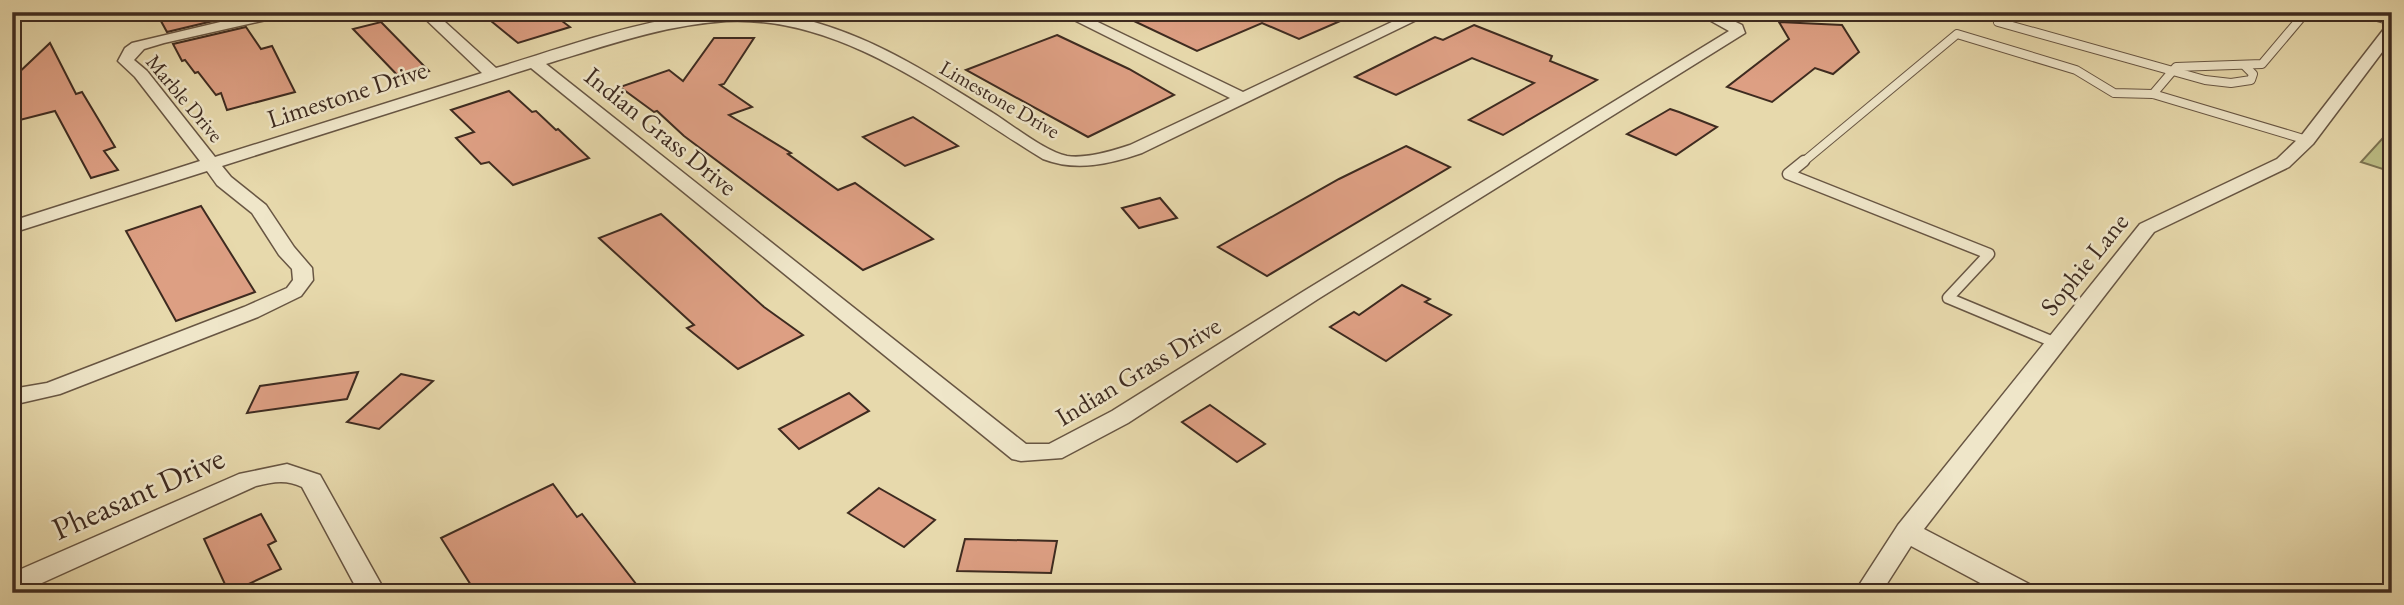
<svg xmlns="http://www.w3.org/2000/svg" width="2404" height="605" viewBox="0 0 2404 605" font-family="'EB Garamond',serif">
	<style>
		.green { fill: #bcbd85; stroke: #7d7452; stroke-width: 2 }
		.building { fill: #dd9f83; stroke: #3e2b20; stroke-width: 2 }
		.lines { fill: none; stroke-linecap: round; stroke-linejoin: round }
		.service-far1-casing { stroke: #685643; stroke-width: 10 }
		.service-casing { stroke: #685643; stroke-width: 13 }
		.minor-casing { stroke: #685643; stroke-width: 3 }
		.service-far1 { stroke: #efe6c9; stroke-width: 8 }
		.service { stroke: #efe6c9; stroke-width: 10 }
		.minor { fill: #efe6c9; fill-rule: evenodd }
		.labels { text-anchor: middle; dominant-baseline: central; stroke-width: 5; stroke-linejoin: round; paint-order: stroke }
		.far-street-label { font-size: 21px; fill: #3e2b20; stroke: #efe6c9 }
		.street-label { font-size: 26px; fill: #3e2b20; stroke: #efe6c9 }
		.near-street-label { font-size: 32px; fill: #3e2b20; stroke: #efe6c9 }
	</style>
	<rect width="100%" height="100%" fill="#e7d9ac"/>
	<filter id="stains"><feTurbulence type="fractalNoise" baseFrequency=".00286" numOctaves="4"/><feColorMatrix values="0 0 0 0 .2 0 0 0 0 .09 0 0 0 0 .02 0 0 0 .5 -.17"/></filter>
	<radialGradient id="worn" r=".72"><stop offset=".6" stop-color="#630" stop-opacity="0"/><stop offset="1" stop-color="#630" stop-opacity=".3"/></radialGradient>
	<path class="green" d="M2392,128v44l-31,-10z"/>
	<g class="building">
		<path d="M156,12h81l1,3 -71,17z"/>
		<path d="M480,12h70l20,15 -52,16z"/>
		<path d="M1115,12h246l-62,27 -37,-16 -65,28z"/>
		<path d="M381,22l48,49 -27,9 -49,-51z"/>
		<path d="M1779,22l63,3 17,27 -26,22 -18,-6 -43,34 -45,-15 62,-48z"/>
		<path d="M1474,25l78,31 -2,5 47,19 -94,55 -34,-15 65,-37 -62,-25 -76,37 -41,-18 80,-40 8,3z"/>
		<path d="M246,27l15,22 11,-3 23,46 -68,18 -6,-17 -5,2 -18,-23 -3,1 -10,-13 -3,1 -9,-17z"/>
		<path d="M1057,35l72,34 45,26 -86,42 -122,-67z"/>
		<path d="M714,38h40l-30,46 -4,1 32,22 -23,8 62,38 -3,1 50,36 17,-7 78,56 -70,31 -179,-134 -27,-25 -3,1 -34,-25 49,-17 14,11z"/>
		<path d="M50,43l26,51 6,-2 33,55 -11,4 14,19 -27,8 -36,-67 -43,11v-43z"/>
		<path d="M509,91l23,21 4,-1 20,19 2,-1 31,29 -76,27 -24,-23 -8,2 -25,-26 18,-6 -23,-22z"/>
		<path d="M1670,109l9,3 38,15 -41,28 -49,-21z"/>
		<path d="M913,117l45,29 -53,20 -42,-29z"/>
		<path d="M1406,146l44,21 -183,109 -49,-29 121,-68z"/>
		<path d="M1160,198l17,20 -38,10 -17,-20z"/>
		<path d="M201,206l54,86 -79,29 -50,-90z"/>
		<path d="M661,214l103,93 39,28 -65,34 -51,-41 7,-3 -95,-87z"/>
		<path d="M1402,285l28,14 -5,3 26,13 -65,46 -56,-34 24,-15 5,3z"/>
		<path d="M358,372l-11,27 -100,14 13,-27z"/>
		<path d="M401,374l32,7 -54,48 -32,-7z"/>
		<path d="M849,393l20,18 -70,38 -20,-20z"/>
		<path d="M1210,405l55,39 -28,18 -55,-40z"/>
		<path d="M553,484l24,33 5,-3 61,79h-167l-35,-55z"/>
		<path d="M879,488l56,32 -31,27 -56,-34z"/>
		<path d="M261,514l15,27 -8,4 13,24 -52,24 -25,-54z"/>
		<path d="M965,539l92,2 -6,32 -94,-2z"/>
	</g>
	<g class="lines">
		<defs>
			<g id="service-far1">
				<path d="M2358,12l34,9"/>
				<path d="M1998,22l207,58 26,3 20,-3 2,-6 -8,-8"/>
				<path d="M2153,94l23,-27 86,-3 44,-52"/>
				<path d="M1802,163l155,-129 119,36 38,23 39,1 154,46"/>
			</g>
			<path id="service" d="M1804,161l-16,13 201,80 -41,44 108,45"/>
			<g id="minor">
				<path d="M262,12h29l-7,4 -120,27 -20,6 -10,11 13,11 68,86 267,-84 -64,-61h16l62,56c93,-28 192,-68 291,-52 75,13 143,58 206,97 19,12 53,39 74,43 19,3 45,-5 63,-11l100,-47 -172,-86h19l166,80 170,-80h20l-291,141c-32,11 -66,19 -99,6 -95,-58 -199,-144 -317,-138 -62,4 -121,25 -180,43l480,380h23l63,-33 192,-120 425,-260 -34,-19h20l27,13 3,8 -427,266 -190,124 -66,35 -41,3 -9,-2 -481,-391 -309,98 9,11 35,28 28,42 18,21 1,12 -12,16 -43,21 -198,77 -48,11v-16l35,-6 197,-76 43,-19 6,-8 -1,-11 -13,-14 -27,-42 -35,-28 -10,-14 -195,62v-12l188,-60 -65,-84 -17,-16 7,-13 7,-5z"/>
				<path d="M2392,23v16l-79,105 -24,23 -135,65 -230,297 109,57 3,7h-37l-88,-47 -30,47h-27l44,-68 242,-301 137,-65 24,-23 86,-111z"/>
				<path d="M287,464l33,11 66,118h-27l-57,-106c-16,-8 -29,-5 -46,-1l-234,106 -10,1v-20l227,-99z"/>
			</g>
		</defs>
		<use href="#service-far1" class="service-far1-casing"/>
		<use href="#service" class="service-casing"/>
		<use href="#minor" class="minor-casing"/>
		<use href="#service-far1" class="service-far1"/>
		<use href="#service" class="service"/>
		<use href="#minor" class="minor"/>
	</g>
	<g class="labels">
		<g class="far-street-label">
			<text transform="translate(185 98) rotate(50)">Marble Drive</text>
			<text transform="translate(1000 99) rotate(30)">Limestone Drive</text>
		</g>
		<g class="street-label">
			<text transform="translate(347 94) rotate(-18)">Limestone Drive</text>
			<text transform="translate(661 131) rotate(39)">Indian Grass Drive</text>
			<text transform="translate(2084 264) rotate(-51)">Sophie Lane</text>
			<text transform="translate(1138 371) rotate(-31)">Indian Grass Drive</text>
		</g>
		<g class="near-street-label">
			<text transform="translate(138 493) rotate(-24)">Pheasant Drive</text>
		</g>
	</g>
	<rect width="2404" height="605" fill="none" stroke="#e7d9ac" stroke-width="42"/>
	<rect x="14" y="14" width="2376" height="577" fill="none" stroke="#3e2b20" stroke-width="3.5"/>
	<rect x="21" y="21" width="2362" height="563" fill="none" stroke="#3e2b20" stroke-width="2"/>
	<rect width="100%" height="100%" filter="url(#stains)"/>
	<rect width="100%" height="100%" fill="url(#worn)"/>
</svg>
